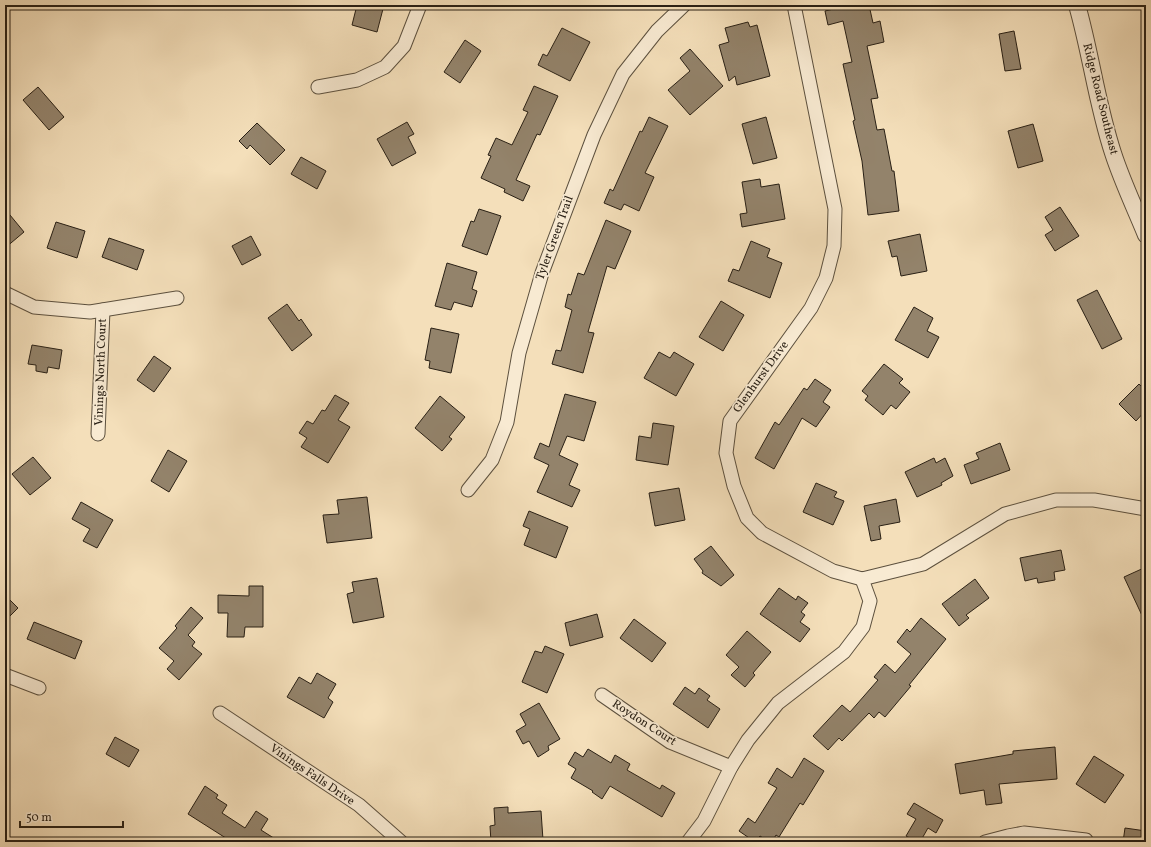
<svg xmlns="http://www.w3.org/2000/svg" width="1151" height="847" viewBox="0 0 1151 847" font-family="Vollkorn,serif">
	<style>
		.building { fill: #93836b; stroke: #292015 }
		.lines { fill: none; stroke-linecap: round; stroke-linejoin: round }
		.minor-casing { stroke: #5c503e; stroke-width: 15 }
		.tertiary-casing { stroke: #5c503e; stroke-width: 18 }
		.minor { stroke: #f8ead2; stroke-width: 13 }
		.tertiary { stroke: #f8ead2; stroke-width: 16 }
		.labels { text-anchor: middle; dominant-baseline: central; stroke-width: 3.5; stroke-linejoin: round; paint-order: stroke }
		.street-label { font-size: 12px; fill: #292015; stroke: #f8ead2 }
	</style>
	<rect width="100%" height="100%" fill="#f4dfba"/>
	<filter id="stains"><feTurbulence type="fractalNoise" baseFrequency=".005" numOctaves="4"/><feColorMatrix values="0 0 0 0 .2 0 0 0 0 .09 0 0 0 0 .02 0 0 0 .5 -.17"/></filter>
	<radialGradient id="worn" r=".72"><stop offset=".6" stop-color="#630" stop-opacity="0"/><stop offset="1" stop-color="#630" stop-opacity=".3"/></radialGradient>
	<g class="building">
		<path d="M357,5h27l-7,27 -25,-7z"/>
		<path d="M851,5h18l4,18 7,-2 4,21 -17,4 11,52 -7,1 6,31 7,-1 8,42h2l5,40 -31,4 -6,-54 -9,-40 2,-1 -12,-56 9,-2 -9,-41 -15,4 -3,-14z"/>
		<path d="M748,22l2,5 7,-2 13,51 -33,9 -2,-9 -6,5 -10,-36 10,-3 -4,-14z"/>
		<path d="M562,28l28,14 -20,39 -32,-16 5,-11 4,2z"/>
		<path d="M1014,31l7,38 -16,2 -6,-37z"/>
		<path d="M465,40l16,11 -21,32 -16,-11z"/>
		<path d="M690,49l33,37 -33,29 -22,-25 22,-19 -10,-13z"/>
		<path d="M534,86l24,10 -18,39 -3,-1 -21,46 14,6 -7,15 -19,-9 1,-3 -24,-11 10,-22 -3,-1 8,-17 16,7 16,-33 -5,-2z"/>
		<path d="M38,87l26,30 -15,13 -26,-30z"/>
		<path d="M649,117l19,9 -23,47 9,4 -15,34 -15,-7 -3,6 -17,-7 6,-14 3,2 27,-60 2,1z"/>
		<path d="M766,117l11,41 -24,6 -11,-40z"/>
		<path d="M407,122l7,12 -6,3 8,16 -24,13 -15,-27z"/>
		<path d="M257,123l28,27 -15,15 -20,-20 -3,4 -8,-8z"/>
		<path d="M1033,124l10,37 -25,7 -10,-37z"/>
		<path d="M301,157l25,14 -9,18 -26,-15z"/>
		<path d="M760,179l1,8 18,-3 6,35 -43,8 -2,-13 7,-1 -5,-31z"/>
		<path d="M1060,207l19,29 -24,15 -10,-16 8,-5 -8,-13z"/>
		<path d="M5,209l19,23 -19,16z"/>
		<path d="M479,209l22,7 -14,39 -25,-9 9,-25 3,1z"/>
		<path d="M606,220l25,11 -16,38 -8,-3 -19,66 6,1 -11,40 -31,-9 4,-14 5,1 11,-41 -7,-3 3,-13 3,1 7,-22 6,2z"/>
		<path d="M56,222l29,9 -8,27 -30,-10z"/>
		<path d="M920,234l7,37 -26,5 -4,-20 -5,1 -4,-16z"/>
		<path d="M251,236l10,19 -19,10 -10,-19z"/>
		<path d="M109,238l35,12 -7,20 -35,-13z"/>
		<path d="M751,241l19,8 -3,8 15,6 -12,35 -42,-17 5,-12 6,2z"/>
		<path d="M447,263l30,9 -5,17 5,2 -5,16 -18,-5 -3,8 -16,-4z"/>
		<path d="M1097,290l25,49 -20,10 -25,-49z"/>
		<path d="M721,301l23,14 -21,36 -24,-14z"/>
		<path d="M287,304l12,17 2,-2 11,16 -20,16 -24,-33z"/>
		<path d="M914,307l19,11 -6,13 12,6 -11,21 -33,-18z"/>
		<path d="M431,328l28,6 -8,39 -22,-5 1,-7 -5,-1z"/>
		<path d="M32,345l30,5 -3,19 -11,-2 -1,6 -11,-2v-6l-8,-1z"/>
		<path d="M659,352l11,6 4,-6 20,12 -18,32 -32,-18z"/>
		<path d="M154,356l17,12 -17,24 -17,-12z"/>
		<path d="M884,364l19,15 -4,4 11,9 -14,17 -5,-4 -8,10 -18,-15 3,-4 -6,-5z"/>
		<path d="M815,379l16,11 -8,12 7,5 -14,20 -14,-9 -28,51 -19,-11 20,-36 4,3 25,-37 3,2z"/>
		<path d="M1139,384l7,7v19l-10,11 -17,-17z"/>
		<path d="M565,394l31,8 -12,39 -17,-5 -8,19 19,9 -9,21 11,5 -8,17 -35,-15 12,-27 -15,-7 6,-15 9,4z"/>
		<path d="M335,395l14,8 -11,17 12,7 -22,36 -27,-16 6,-9 -8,-5 8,-12 6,3 9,-14 3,1z"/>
		<path d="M440,396l25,21 -16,20 3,2 -10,12 -27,-23z"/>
		<path d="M653,423l21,3 -6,39 -32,-5 3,-24 12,2z"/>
		<path d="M1000,443l10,27 -39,14 -7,-19 15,-6 -3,-6z"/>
		<path d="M168,450l19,11 -18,31 -18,-11z"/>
		<path d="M33,457l18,21 -21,17 -18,-21z"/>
		<path d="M934,458l2,5 9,-5 8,18 -12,7 1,2 -25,12 -12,-25z"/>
		<path d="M816,483l21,9 -3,5 10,4 -11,24 -30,-13z"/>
		<path d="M679,488l6,32 -30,6 -6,-33z"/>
		<path d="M367,497l5,41 -45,5 -4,-28 16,-1 -2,-14z"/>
		<path d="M896,499l4,23 -21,4 2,13 -10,2 -7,-35z"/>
		<path d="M81,502l32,18 -16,28 -14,-7 7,-12 -18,-10z"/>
		<path d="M529,511l39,16 -12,31 -32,-13 6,-16 -7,-3z"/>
		<path d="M711,546l23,29 -13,11 -19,-13 1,-2 -9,-12z"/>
		<path d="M1061,550l4,20 -11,2 1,8 -17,3 -1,-5 -12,3 -5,-23z"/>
		<path d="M1146,567v57l-22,-47z"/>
		<path d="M377,578l7,39 -31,6 -6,-29 7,-2 -2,-10z"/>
		<path d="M975,579l14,19 -23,17 3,3 -10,8 -17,-22z"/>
		<path d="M249,586h14v41h-18l-1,10h-17l1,-24h-10v-18l31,1z"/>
		<path d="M779,588l17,12 2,-4 10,7 -7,9 4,3 -5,7 10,7 -10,13 -40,-28z"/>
		<path d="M5,595l13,13 -13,13z"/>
		<path d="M191,607l12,11 -15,17 7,7 -3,4 10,8 -23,26 -12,-11 7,-8 -15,-13 18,-20 -2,-2z"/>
		<path d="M597,614l6,23 -33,9 -5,-23z"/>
		<path d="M921,618l25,21 -37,46 2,1 -26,31 -6,-5 -5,6 -5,-5 -27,28 -3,-3 -11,12 -15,-14 29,-31 8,7 28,-32 -4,-3 11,-13 10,9 16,-19 -14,-12 10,-13 3,3z"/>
		<path d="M634,619l32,24 -14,19 -32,-24z"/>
		<path d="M34,622l48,19 -7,18 -48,-20z"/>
		<path d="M747,631l24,21 -18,21 2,2 -10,12 -14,-12 8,-8 -13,-12z"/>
		<path d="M545,646l19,8 -17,39 -25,-11 13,-31 7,2z"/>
		<path d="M317,673l19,11 -8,14 5,4 -9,16 -37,-21 12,-20 12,7z"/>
		<path d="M685,687l10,7 4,-6 11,8 -3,4 13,9 -12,19 -35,-24z"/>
		<path d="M539,703l21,36 -12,7 1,4 -11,7 -9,-16 -6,3 -7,-13 10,-6 -6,-11z"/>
		<path d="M115,737l24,13 -10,17 -23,-13z"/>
		<path d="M1055,747l2,32 -58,5 3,19 -16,2 -2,-15 -24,4 -5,-30 58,-10v-3z"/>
		<path d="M588,749l23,14 4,-8 15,9 -3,6 33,19 2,-4 13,8 -13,24 -52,-31 -8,13 -10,-7 1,-1 -22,-13 5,-9 -8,-5 7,-12 8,5z"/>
		<path d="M1094,756l30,19 -19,28 -29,-19z"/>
		<path d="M804,758l20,13 -21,34 -3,-2 -21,34 -3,-2 -4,7h-3l-9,-6 -5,6 -16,-11 9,-13 7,5 22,-35 -9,-5 9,-15 15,10z"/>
		<path d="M205,786l13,9 -2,3 11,7 -5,8 23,15 11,-17 12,8 -7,11 19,12h-48l-44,-28z"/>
		<path d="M914,803l29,17 -7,13 -8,-5 -8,14h-3l-11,-6 10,-17 -9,-5z"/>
		<path d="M508,807v6l33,-2 2,29 -52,2 -1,-16 5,-1 -1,-17z"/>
		<path d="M1125,828l21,3v11h-23z"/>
	</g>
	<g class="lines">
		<defs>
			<g id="minor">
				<path d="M794,5l41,204 -1,37 -8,32 -15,30 -81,113 -4,32 8,33 13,32 15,15 71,38 29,8 61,-15 82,-50 51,-14h38l52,9"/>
				<path d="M318,87l39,-7 28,-13 19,-21 16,-41"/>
				<path d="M5,293l29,14 56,5 87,-14"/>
				<path d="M98,434l5,-124"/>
				<path d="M468,490l24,-30 15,-38 12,-69 23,-80 52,-138 29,-61 34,-43 27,-26"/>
				<path d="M5,675l34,13"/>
				<path d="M602,695l68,47 61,25"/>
				<path d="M220,713l139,92 42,37"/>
				<path d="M688,842l16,-21 27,-54 17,-27 30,-37 66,-51 19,-25 7,-26 -8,-22"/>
				<path d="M985,842l23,-6 16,-3 62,7"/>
			</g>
			<path id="tertiary" d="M1077,5c14,49 20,100 36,148 9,28 22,55 33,82"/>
		</defs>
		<use href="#minor" class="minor-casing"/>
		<use href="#tertiary" class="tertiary-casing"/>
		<use href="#minor" class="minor"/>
		<use href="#tertiary" class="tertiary"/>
	</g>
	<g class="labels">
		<g class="street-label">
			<text transform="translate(1100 99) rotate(76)">Ridge Road Southeast</text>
			<text transform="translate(555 238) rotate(-70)">Tyler Green Trail</text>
			<text transform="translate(101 372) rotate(-88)">Vinings North Court</text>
			<text transform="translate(761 377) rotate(-54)">Glenhurst Drive</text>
			<text transform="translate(644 723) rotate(33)">Roydon Court</text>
			<text transform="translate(312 775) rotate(34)">Vinings Falls Drive</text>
		</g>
	</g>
	<rect width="1151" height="847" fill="none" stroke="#f4dfba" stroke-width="20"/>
	<rect x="6" y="6" width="1139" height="835" fill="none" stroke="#292015" stroke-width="2"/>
	<rect x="10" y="10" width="1131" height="827" fill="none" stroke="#292015"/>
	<path d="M20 821v6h103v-6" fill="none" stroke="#292015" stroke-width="2"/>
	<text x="26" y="821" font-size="12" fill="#292015" stroke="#f8ead2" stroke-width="3" paint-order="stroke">50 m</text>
	<rect width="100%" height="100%" filter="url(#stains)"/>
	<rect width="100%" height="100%" fill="url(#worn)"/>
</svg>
